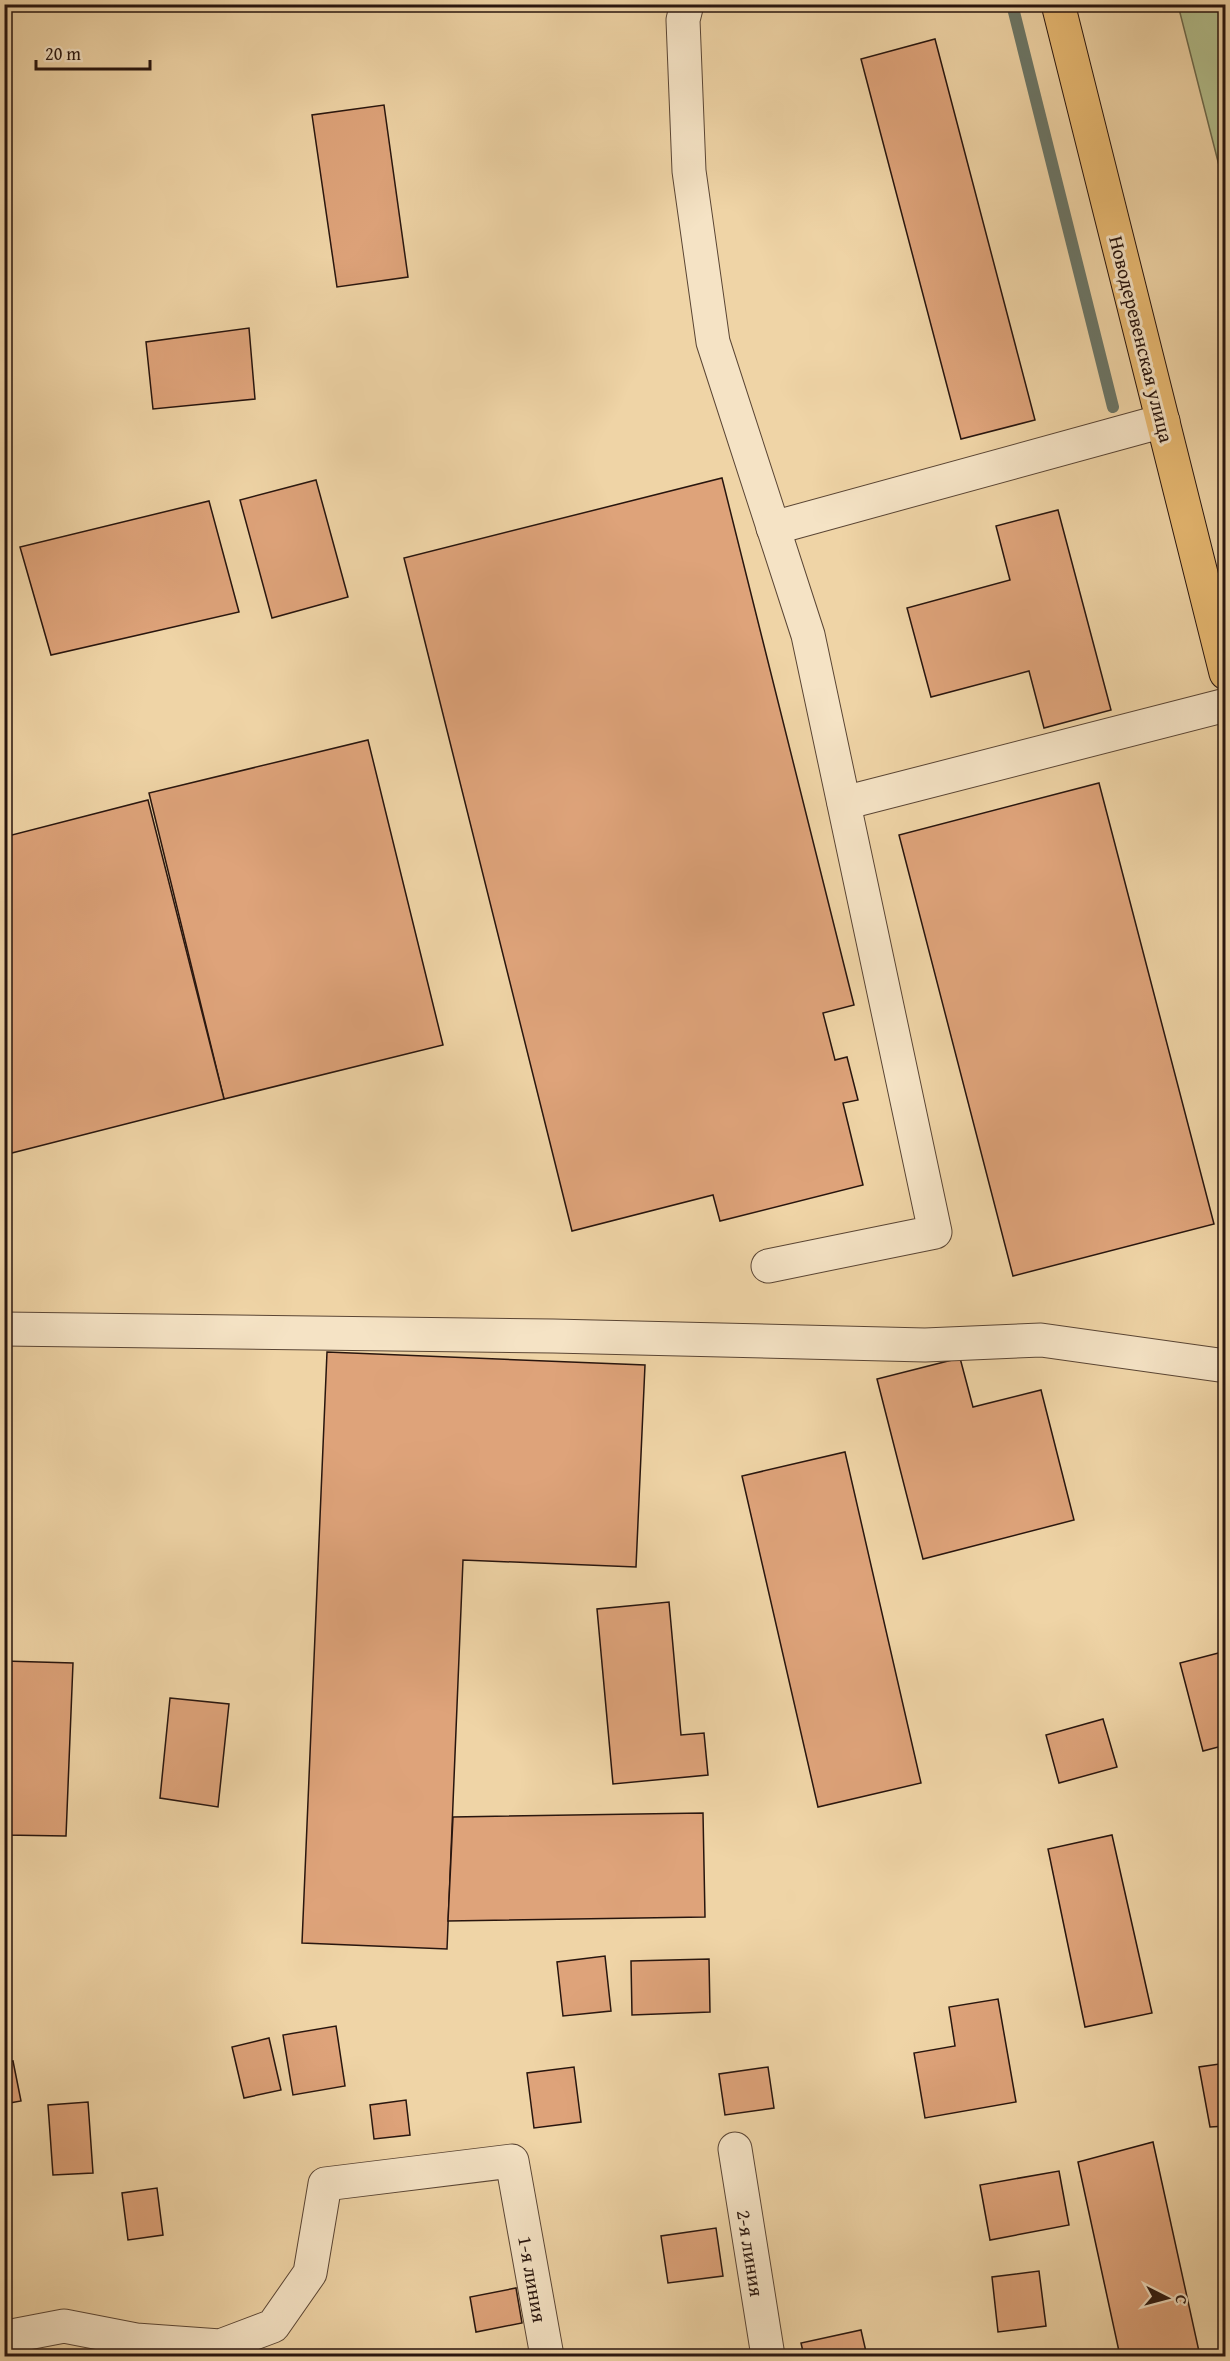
<svg xmlns="http://www.w3.org/2000/svg" width="1230" height="2361" viewBox="0 0 1230 2361" font-family="'Gentium Book Plus',serif">
	<style>
		.green { fill: #b2be8c; stroke: #6d6a4d; stroke-width: 1.5 }
		.lines { fill: none; stroke-linecap: round; stroke-linejoin: round }
		.stream { stroke: #6c7768; stroke-width: 12 }
		.building { fill: #dea37a; stroke: #28150e; stroke-width: 1.5 }
		.minor-casing { stroke: #5a4534; stroke-width: 35 }
		.major-casing { stroke: #28150e; stroke-width: 35 }
		.minor { stroke: #f5e3c5; stroke-width: 33 }
		.major { stroke: #e8ba73; stroke-width: 33 }
		.labels { text-anchor: middle; dominant-baseline: central; stroke-width: 6; stroke-linejoin: round; paint-order: stroke }
		.street-label { font-size: 20px; fill: #28150e; stroke: #f5e3c5 }
	</style>
	<rect width="100%" height="100%" fill="#efd4a6"/>
	<filter id="stains"><feTurbulence type="fractalNoise" baseFrequency=".00333" numOctaves="4"/><feColorMatrix values="0 0 0 0 .2 0 0 0 0 .09 0 0 0 0 .02 0 0 0 .5 -.17"/></filter>
	<radialGradient id="worn" r=".72"><stop offset=".6" stop-color="#630" stop-opacity="0"/><stop offset="1" stop-color="#630" stop-opacity=".3"/></radialGradient>
	<path class="green" d="M1178,5h47v184z"/>
	<g class="lines">
		<path class="stream" d="M1012,4l101,403"/>
	</g>
	<g class="building">
		<path d="M935,39l100,381 -74,19 -100,-380z"/>
		<path d="M384,105l24,172 -71,10 -25,-172z"/>
		<path d="M249,328l6,71 -102,10 -7,-67z"/>
		<path d="M722,478l132,527 -31,8 12,47 12,-3 11,43 -15,3 20,82 -143,36 -7,-26 -141,36 -168,-673z"/>
		<path d="M316,480l32,117 -76,21 -32,-118z"/>
		<path d="M209,501l30,111 -188,43 -31,-108z"/>
		<path d="M1058,510l53,200 -67,18 -15,-57 -98,26 -24,-89 103,-28 -14,-54z"/>
		<path d="M368,740l75,305 -219,54 -75,-306z"/>
		<path d="M1099,783l115,441 -201,52 -114,-441z"/>
		<path d="M148,800l76,299 -220,56v-318z"/>
		<path d="M327,1352l318,13 -9,202 -173,-7 -16,389 -145,-6z"/>
		<path d="M960,1358l13,49 68,-17 33,130 -151,39 -46,-180z"/>
		<path d="M845,1452l76,331 -103,24 -76,-331z"/>
		<path d="M669,1602l12,133 23,-2 4,42 -95,9 -16,-175z"/>
		<path d="M1226,1651v94l-23,6 -23,-88z"/>
		<path d="M4,1661l69,2 -7,173 -62,-1z"/>
		<path d="M170,1698l59,6 -11,103 -58,-9z"/>
		<path d="M1103,1719l14,48 -58,16 -13,-48z"/>
		<path d="M703,1813l2,104 -257,4 5,-104z"/>
		<path d="M1112,1835l40,178 -67,14 -37,-178z"/>
		<path d="M605,1956l6,55 -48,5 -6,-54z"/>
		<path d="M709,1959l1,53 -78,3 -1,-54z"/>
		<path d="M998,1999l18,103 -91,16 -11,-65 41,-7 -6,-39z"/>
		<path d="M336,2026l9,60 -52,9 -10,-60z"/>
		<path d="M269,2038l12,52 -37,8 -12,-51z"/>
		<path d="M13,2061l8,40 -17,3v-41z"/>
		<path d="M1226,2063v63l-16,1 -11,-60z"/>
		<path d="M574,2067l7,55 -47,6 -7,-55z"/>
		<path d="M768,2067l6,41 -49,7 -6,-41z"/>
		<path d="M406,2100l4,35 -36,4 -4,-34z"/>
		<path d="M88,2102l5,71 -40,2 -5,-70z"/>
		<path d="M1153,2142l47,214h-80l-42,-194z"/>
		<path d="M1059,2171l10,54 -79,15 -10,-55z"/>
		<path d="M157,2188l6,47 -35,5 -6,-47z"/>
		<path d="M716,2228l7,48 -55,7 -7,-47z"/>
		<path d="M1039,2271l7,55 -48,6 -6,-55z"/>
		<path d="M516,2288l6,35 -46,9 -6,-35z"/>
		<path d="M861,2330l6,26h-63l-3,-13z"/>
	</g>
	<g class="lines">
		<defs>
			<g id="minor">
				<path d="M687,4l-4,16 6,151 24,171 95,293 127,597 -167,34"/>
				<path d="M773,528l390,-107"/>
				<path d="M844,803l382,-98"/>
				<path d="M4,1329l549,7 372,9 116,-5 185,26"/>
				<path d="M735,2149l33,207"/>
				<path d="M4,2341l13,-6 47,-9 72,14 84,6 53,-20 37,-53 15,-89 187,-23 35,195"/>
			</g>
			<path id="major" d="M1058,4l168,669"/>
		</defs>
		<use href="#minor" class="minor-casing"/>
		<use href="#major" class="major-casing"/>
		<use href="#minor" class="minor"/>
		<use href="#major" class="major"/>
	</g>
	<g class="labels">
		<g class="street-label">
			<text transform="translate(1142 339) rotate(76)">Новодеревенская улица</text>
			<text transform="translate(751 2253) rotate(81)">2-я линия</text>
			<text transform="translate(533 2279) rotate(80)">1-я линия</text>
		</g>
	</g>
	<rect width="1230" height="2361" fill="none" stroke="#efd4a6" stroke-width="24"/>
	<rect x="6" y="6" width="1218" height="2349" fill="none" stroke="#28150e" stroke-width="3"/>
	<rect x="12" y="12" width="1206" height="2337" fill="none" stroke="#28150e" stroke-width="1.5"/>
	<g transform="translate(1167 2298) rotate(96)" stroke="#f5e3c5" stroke-width="4.5" paint-order="stroke">
	<path d="M0-4.5L10 22L0 15L-10 22Z" fill="#28150e"/>
	<text y="-9" font-size="16" font-weight="bold" text-anchor="middle" fill="#28150e">С</text>
	</g>
	<path d="M36 60v9h114v-9" fill="none" stroke="#28150e" stroke-width="3"/>
	<text x="45" y="60" font-size="18" fill="#28150e" stroke="#f5e3c5" stroke-width="4.5" paint-order="stroke">20 m</text>
	<rect width="100%" height="100%" filter="url(#stains)"/>
	<rect width="100%" height="100%" fill="url(#worn)"/>
</svg>
